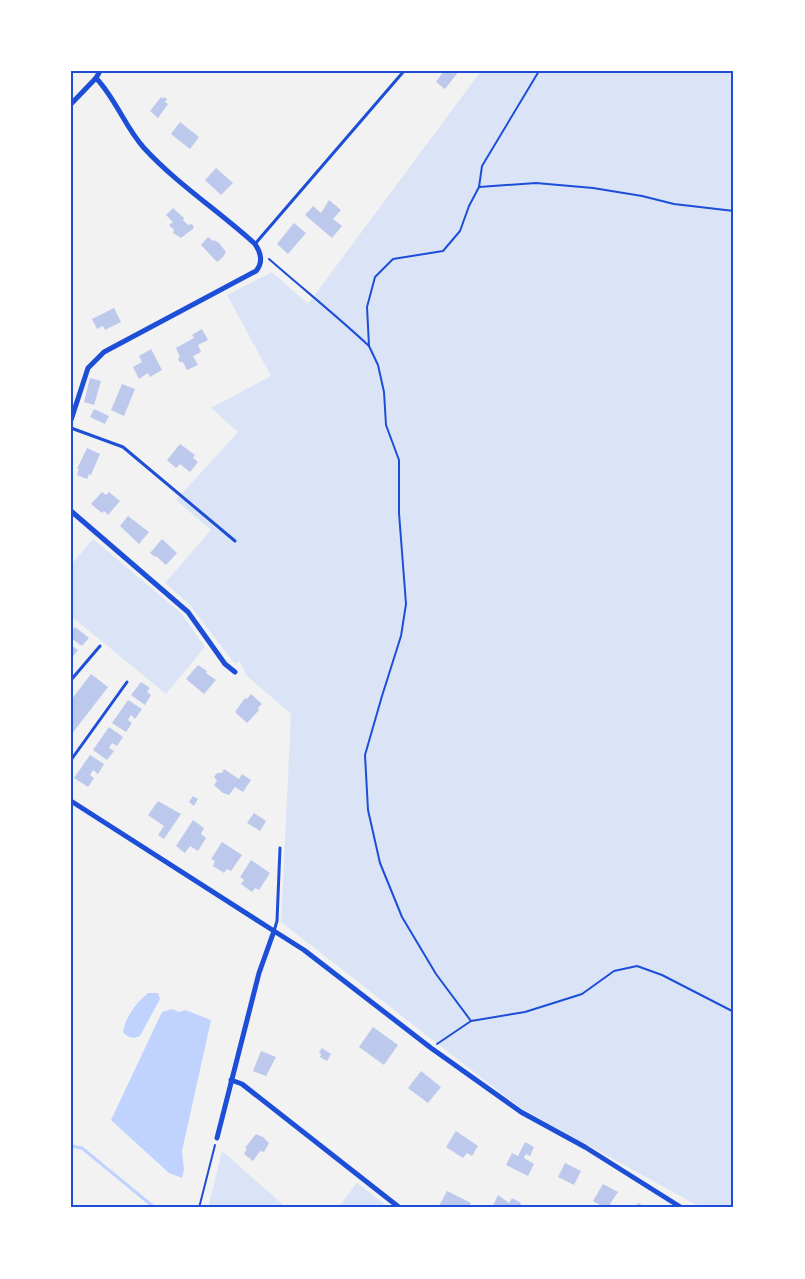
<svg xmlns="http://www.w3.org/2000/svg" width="805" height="1279" viewBox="0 0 805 1279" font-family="'Fira Sans',sans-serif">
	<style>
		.green { fill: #dbe4f7 }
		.water { fill: #bfd3fe }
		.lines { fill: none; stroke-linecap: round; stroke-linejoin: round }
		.stream { stroke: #bfd3fe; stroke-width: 3 }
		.building { fill: #bdc9ec }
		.path { stroke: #1d4ed8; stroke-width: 2 }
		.service { stroke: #1d4ed8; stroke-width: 3 }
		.minor { stroke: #1d4ed8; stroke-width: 5 }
		.neatline { fill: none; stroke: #1d4ed8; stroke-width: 2 }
	</style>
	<rect width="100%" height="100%" fill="#f2f2f2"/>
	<g class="green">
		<path d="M481,71h253v1137h-32l-183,-101 -238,-185 10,-208 -44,-38 -8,-15 -3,3 -5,-5 -42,-55 -24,-21 46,-53 -35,-30 62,-68 -27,-24 60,-32 -44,-81 45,-23 36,32z"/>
		<path d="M93,539l88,74 24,34 -39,47 -95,-78v-51z"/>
		<path d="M222,1151l65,57h-79z"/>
		<path d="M357,1183l32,25h-51z"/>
	</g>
	<g class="water">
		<path d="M148,993h10l2,6 -20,37c-7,3 -12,2 -17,-4 3,-16 13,-29 25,-39z"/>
		<path d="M172,1009l7,3 6,-2 26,10 -29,131 2,19 -2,8 -13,-5 -58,-53 51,-108z"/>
	</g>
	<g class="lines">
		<path class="stream" d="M71,1146l11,2 73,60"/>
	</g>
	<g class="building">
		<path d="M444,71h15l-14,18 -9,-7z"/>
		<path d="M161,97l2,2 1,-2 3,2 -2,3 3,2 -10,14 -8,-7z"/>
		<path d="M180,122l19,15 -9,12 -19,-15z"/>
		<path d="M216,168l17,15 -12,12 -16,-15z"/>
		<path d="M329,200l12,10 -8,9 9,7 -10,12 -27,-23 8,-9 8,7z"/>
		<path d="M173,208l11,10 -1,2 5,5 4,-1 2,4 -13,10 -8,-5 1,-3 -5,-5 4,-3 -7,-7z"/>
		<path d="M294,223l12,10 -18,21 -11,-10z"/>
		<path d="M208,237l5,4 1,-1 5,3 7,9 -3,5 -6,5 -16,-17z"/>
		<path d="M114,308l7,14 -16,8 -2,-4 -6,3 -5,-10z"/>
		<path d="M202,329l6,11 -10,5 3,7 -8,4 5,9 -11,5 -4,-8h-3l-2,-3 2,-2 -4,-9 18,-10 -2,-3z"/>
		<path d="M151,349l11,21 -12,7 -2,-4 -9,6 -6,-12 9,-5 -3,-6z"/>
		<path d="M90,378l11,3 -7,24 -10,-3z"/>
		<path d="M122,384l13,5 -11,27 -13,-6z"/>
		<path d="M94,409l15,7 -4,8 -15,-7z"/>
		<path d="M180,444l15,11 -2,3 5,4 -8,10 -10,-8 -4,4 -9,-8z"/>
		<path d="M87,448l13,6 -9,21 -2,-1 -2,5 -10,-4 2,-6h-2z"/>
		<path d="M102,492l4,3 3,-3 11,9 -12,14 -4,-4 -2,2 -11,-9z"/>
		<path d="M128,516l21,16 -10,12 -19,-18z"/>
		<path d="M162,539l15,14 -11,12 -10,-9 -1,1 -5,-4z"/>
		<path d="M75,627l14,11 -7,8 -11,-8v-6z"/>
		<path d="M71,645l7,5 -7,9z"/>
		<path d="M198,665l9,6 -1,2 10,7 -12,14 -18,-15z"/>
		<path d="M91,674l17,13 -37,48v-35z"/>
		<path d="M141,682l9,6 -3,4 4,3 -6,10 -14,-10z"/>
		<path d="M251,694l11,10 -4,4 1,2 -12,13 -12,-11 10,-14 2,1z"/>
		<path d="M128,700l14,9 -7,10 -4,-4 -3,5 4,3 -6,9 -14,-9z"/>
		<path d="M109,727l14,10 -6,9 -5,-3 -3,5 5,3 -7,9 -14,-10z"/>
		<path d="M90,755l14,9 -6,10 -5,-4 -3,5 4,3 -6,9 -14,-9z"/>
		<path d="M224,769l15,10 3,-5 9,6 -8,12 -8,-5 -6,8 -6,-2 -9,-8 3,-4 -3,-4 3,-4h5z"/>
		<path d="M193,796l5,3 -4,7 -5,-4z"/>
		<path d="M158,801l23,13 -17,25 -6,-4 6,-9 -16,-11z"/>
		<path d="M254,813l12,8 -6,10 -13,-8z"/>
		<path d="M193,820l11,8 -3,6 5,4 -8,13 -8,-5 -5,7 -9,-7z"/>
		<path d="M222,842l20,13 -11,16 -4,-2 -3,4 -11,-7 2,-5 -4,-2z"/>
		<path d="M251,860l19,13 -11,17 -4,-2 -3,4 -11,-8 3,-4 -4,-3z"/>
		<path d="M373,1027l25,18 -14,20 -25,-18z"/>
		<path d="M322,1048l9,6 -4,7 -7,-4 1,-3 -2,-2z"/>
		<path d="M261,1051l15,6 -10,19 -13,-5z"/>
		<path d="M421,1071l20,16 -13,16 -20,-15z"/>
		<path d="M456,1131l22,15 -6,10 -5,-3 -4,5 -17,-11z"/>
		<path d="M256,1134l7,3 6,6 -5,9 -4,-1 -7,10 -9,-7 3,-5 -2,-1z"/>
		<path d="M525,1142l9,5 -4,9 -4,-2 -2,4 10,6 -6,12 -22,-11 6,-12 6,3z"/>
		<path d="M565,1163l16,8 -7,14 -16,-8z"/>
		<path d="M603,1184l15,8 -8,12 1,1 -2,3h-4l-12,-7z"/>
		<path d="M447,1191l24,12 -3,5h-30z"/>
		<path d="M498,1195l11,8 3,-5 9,5 -2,5h-27z"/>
		<path d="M638,1203l9,5h-12z"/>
	</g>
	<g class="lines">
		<g class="path">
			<path d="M539,71l-57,95 -3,21 -10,19 -9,25 -17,20 -50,8 -18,18 -8,30 2,39 9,19 6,27 2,33 13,35v53l7,91 -5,32 -19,60 -17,59 3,55 12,53 22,54 34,57 35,47 54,-9 57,-18 32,-23 23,-5 25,9 72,37"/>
			<path d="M479,187l57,-4 57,5 49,8 32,8 60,7"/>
			<path d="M269,259c33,29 68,57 100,87"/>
			<path d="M437,1044l34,-23"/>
			<path d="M199,1208l16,-63"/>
		</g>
		<g class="service">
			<path d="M255,244l149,-173"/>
			<path d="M71,428l52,19 112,94"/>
			<path d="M71,680l29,-34"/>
			<path d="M71,760l56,-78"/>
			<path d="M274,931l3,-10 3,-73"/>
		</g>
		<g class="minor">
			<path d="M71,104l25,-26 4,-7"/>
			<path d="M71,420l17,-52 16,-16 152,-81c7,-8 5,-18 -1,-27 -36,-33 -78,-60 -111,-96 -19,-21 -28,-49 -48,-70"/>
			<path d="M71,511l117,101 37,52 10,8"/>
			<path d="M71,801l203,130"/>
			<path d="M231,1080l11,4 158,124"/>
			<path d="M217,1138l42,-165 15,-42 30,19 127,98 90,64 64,35 97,61"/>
		</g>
	</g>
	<rect width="805" height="1279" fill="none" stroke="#ffffff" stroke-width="145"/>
	<rect x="72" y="72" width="660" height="1134" class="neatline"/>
</svg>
